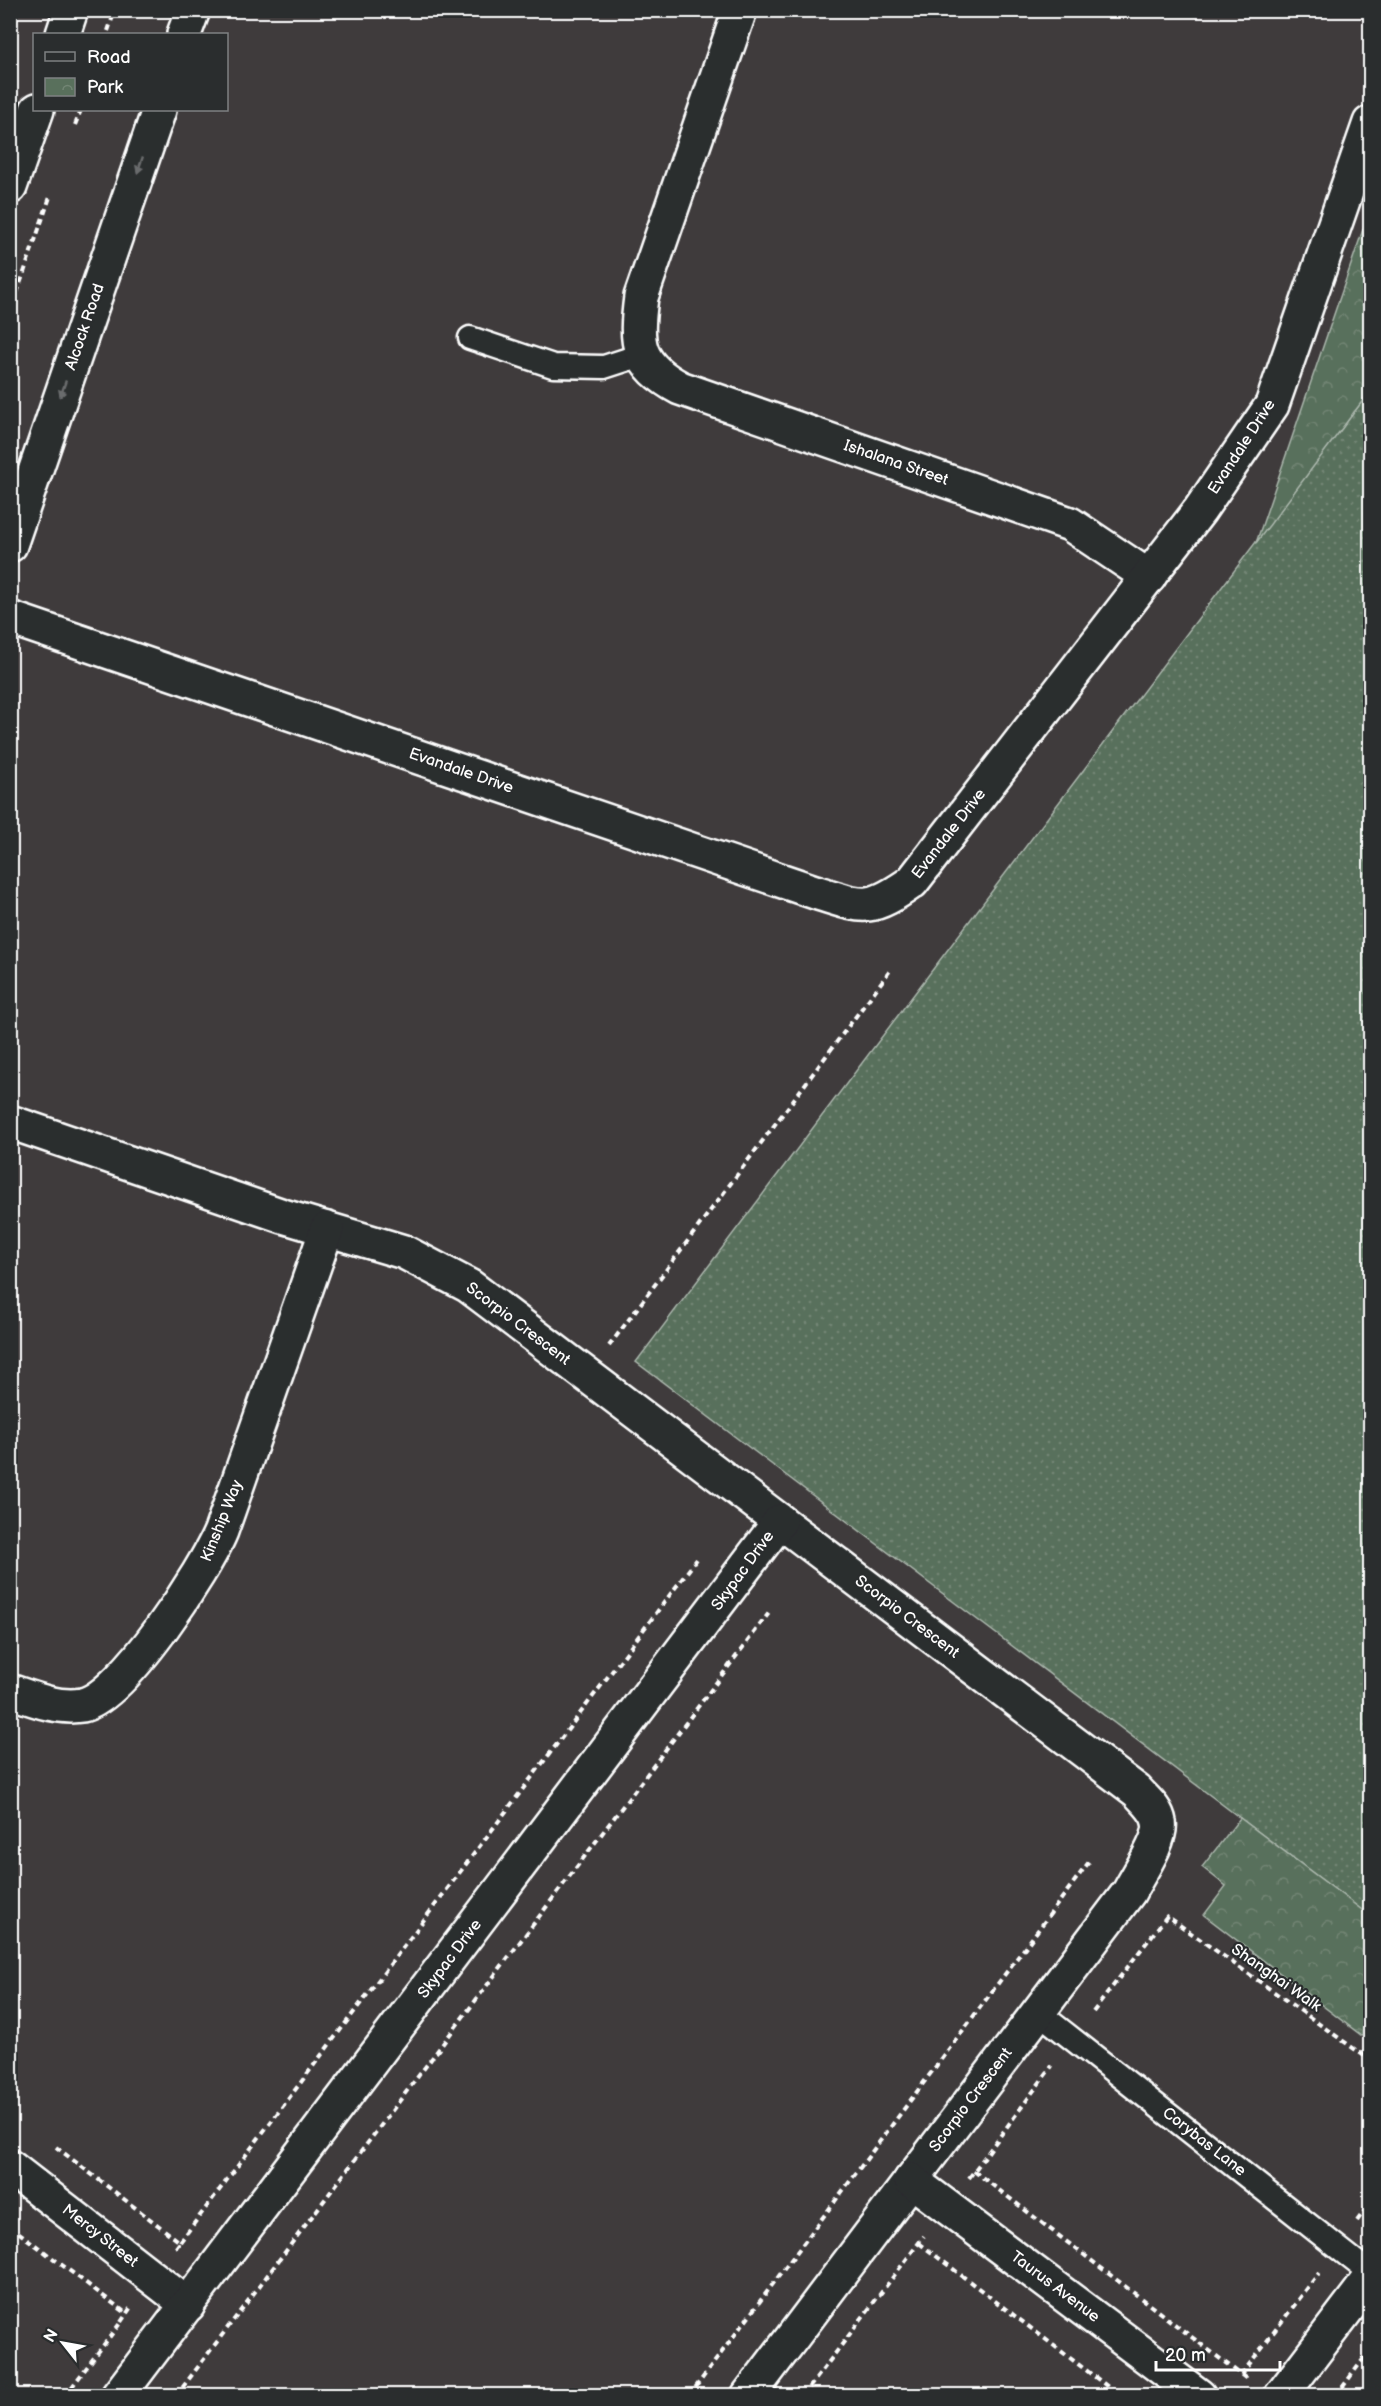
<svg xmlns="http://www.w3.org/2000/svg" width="1381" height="2406" viewBox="0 0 1381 2406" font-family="'Balsamiq Sans',sans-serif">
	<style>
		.grass { fill: url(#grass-dots); stroke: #acb8ae; stroke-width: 1.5 }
		.park { fill: url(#park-crowns); stroke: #acb8ae; stroke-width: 1.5 }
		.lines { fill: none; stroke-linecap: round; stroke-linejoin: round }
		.lane-casing { stroke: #fff; stroke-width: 27 }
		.street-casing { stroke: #fff; stroke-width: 38 }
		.secondary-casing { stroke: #fff; stroke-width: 38 }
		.path { stroke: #fff; stroke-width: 4; stroke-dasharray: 6 4.5; stroke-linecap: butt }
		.lane { stroke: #2a2d2e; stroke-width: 22 }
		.street { stroke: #2a2d2e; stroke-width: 33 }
		.secondary { stroke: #2a2d2e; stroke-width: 33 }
		.oneway { fill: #6a6c6d }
		.labels { text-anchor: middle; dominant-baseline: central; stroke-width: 4.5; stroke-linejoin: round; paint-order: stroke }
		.street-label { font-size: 16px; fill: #fff; stroke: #2a2d2e }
	</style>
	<defs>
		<pattern id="grass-dots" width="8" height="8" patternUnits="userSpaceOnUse" patternTransform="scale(1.5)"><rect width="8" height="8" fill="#59705c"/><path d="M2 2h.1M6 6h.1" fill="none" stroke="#728574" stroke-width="1.8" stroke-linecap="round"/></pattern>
		<pattern id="park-crowns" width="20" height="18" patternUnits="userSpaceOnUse" patternTransform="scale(1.5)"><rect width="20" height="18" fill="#59705c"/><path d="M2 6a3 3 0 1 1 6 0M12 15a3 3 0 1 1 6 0" fill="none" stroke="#728574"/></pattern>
	</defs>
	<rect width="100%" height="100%" fill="#3f3b3c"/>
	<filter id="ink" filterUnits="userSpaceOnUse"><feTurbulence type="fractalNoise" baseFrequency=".0167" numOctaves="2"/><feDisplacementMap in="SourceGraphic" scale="12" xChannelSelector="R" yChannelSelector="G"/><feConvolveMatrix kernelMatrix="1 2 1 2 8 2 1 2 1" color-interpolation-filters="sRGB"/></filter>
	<g filter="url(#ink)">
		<path class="grass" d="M1370,391v1525l-734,-554z"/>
		<g class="park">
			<path d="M1370,209v182l-114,152z"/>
			<path d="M1240,1818l130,98v126l-166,-127 22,-29 -24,-19z"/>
		</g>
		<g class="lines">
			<defs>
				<g id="lane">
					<path d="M470,338l83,28 51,1 37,-12"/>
					<path d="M1038,2012l332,261"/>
				</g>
				<g id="street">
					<path d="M740,10l-99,287c-6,47 -5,67 39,91l390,136 79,53"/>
					<path d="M10,618l805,274c49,15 53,21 97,-10l288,-372 72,-105 98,-282"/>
					<path d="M10,1122l273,94 121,36 65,34 668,505c8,9 20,18 22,31 4,17 -22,54 -30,70l-381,504"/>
					<path d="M10,1691c23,8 48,18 72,14 41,-8 123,-135 139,-174l106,-302"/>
					<path d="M10,2167l178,138"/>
					<path d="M911,2180l288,216"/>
					<path d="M118,2396l662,-875"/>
					<path d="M1281,2396l89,-117"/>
				</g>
				<g id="secondary">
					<path d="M63,34l8,-24"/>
					<path d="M184,34l9,-24"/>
					<path d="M10,187l27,-77"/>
					<path d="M10,545l149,-435"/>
				</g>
			</defs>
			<use href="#lane" class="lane-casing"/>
			<use href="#street" class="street-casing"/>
			<use href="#secondary" class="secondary-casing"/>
			<g class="path">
				<path d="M108,31l7,-21"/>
				<path d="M75,125l6,-15"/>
				<path d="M10,313l40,-116"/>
				<path d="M609,1346l283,-378"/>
				<path d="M1093,2012l74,-96 203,144"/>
				<path d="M56,2147l124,95 -5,7"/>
				<path d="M974,2171l274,209"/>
				<path d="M969,2178l83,-112"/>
				<path d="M1357,2221l13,-18"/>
				<path d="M10,2226l116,87"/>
				<path d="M180,2242l517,-683"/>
				<path d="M919,2243l201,153"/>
				<path d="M121,2322l10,-15"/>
				<path d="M1241,2375l78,-102"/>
				<path d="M65,2396l56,-74"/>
				<path d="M176,2396l593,-783"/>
				<path d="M689,2396l400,-534"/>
				<path d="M803,2396l121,-160"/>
				<path d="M1336,2396l34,-46"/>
			</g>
			<use href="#lane" class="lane"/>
			<use href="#street" class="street"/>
			<use href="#secondary" class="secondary"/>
		</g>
		<defs><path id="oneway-solid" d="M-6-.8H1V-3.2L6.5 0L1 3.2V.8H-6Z" transform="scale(1.5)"/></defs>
		<g class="oneway">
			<use href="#oneway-solid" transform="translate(140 165) rotate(109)"/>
			<use href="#oneway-solid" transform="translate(63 389) rotate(109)"/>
		</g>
	</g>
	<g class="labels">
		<g class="street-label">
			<text transform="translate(85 327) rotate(-71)">Alcock Road</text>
			<text transform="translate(1242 447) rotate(-57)">Evandale Drive</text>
			<text transform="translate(896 463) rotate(19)">Ishalana Street</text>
			<text transform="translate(461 771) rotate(19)">Evandale Drive</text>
			<text transform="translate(949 834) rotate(-52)">Evandale Drive</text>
			<text transform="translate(518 1324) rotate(37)">Scorpio Crescent</text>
			<text transform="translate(222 1521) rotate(-68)">Kinship Way</text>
			<text transform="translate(743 1571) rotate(-54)">Skypac Drive</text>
			<text transform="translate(907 1617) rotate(37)">Scorpio Crescent</text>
			<text transform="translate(450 1959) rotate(-53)">Skypac Drive</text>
			<text transform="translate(1276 1978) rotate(35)">Shanghai Walk</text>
			<text transform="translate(971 2100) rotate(-53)">Scorpio Crescent</text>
			<text transform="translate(1204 2142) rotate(38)">Corybas Lane</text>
			<text transform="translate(100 2236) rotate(38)">Mercy Street</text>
			<text transform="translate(1055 2287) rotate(37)">Taurus Avenue</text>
		</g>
	</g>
	<rect width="1381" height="2406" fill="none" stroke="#2a2d2e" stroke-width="36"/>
	<rect x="18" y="18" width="1345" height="2370" fill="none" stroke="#fff" stroke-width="2" filter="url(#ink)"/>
	<rect x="33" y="33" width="195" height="78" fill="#2a2d2e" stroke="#7f8182" stroke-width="1.5"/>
	<rect x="45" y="52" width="30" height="9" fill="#2a2d2e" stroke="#7f8182" stroke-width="1.5"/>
	<text x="87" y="63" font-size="18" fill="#ffffff">Road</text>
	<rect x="45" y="78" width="30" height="18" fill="url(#park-crowns)" stroke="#7f8182" stroke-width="1.5"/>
	<text x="87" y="93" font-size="18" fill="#ffffff">Park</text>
	<g transform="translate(63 2343) rotate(301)" stroke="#2a2d2e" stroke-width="4.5" paint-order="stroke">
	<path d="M0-4.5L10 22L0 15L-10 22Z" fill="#ffffff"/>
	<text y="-9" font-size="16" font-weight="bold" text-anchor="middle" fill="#ffffff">N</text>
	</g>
	<path d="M1156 2361v9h124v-9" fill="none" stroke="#ffffff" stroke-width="3"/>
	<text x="1165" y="2361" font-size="18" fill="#ffffff" stroke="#2a2d2e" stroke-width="4.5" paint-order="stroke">20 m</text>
</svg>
